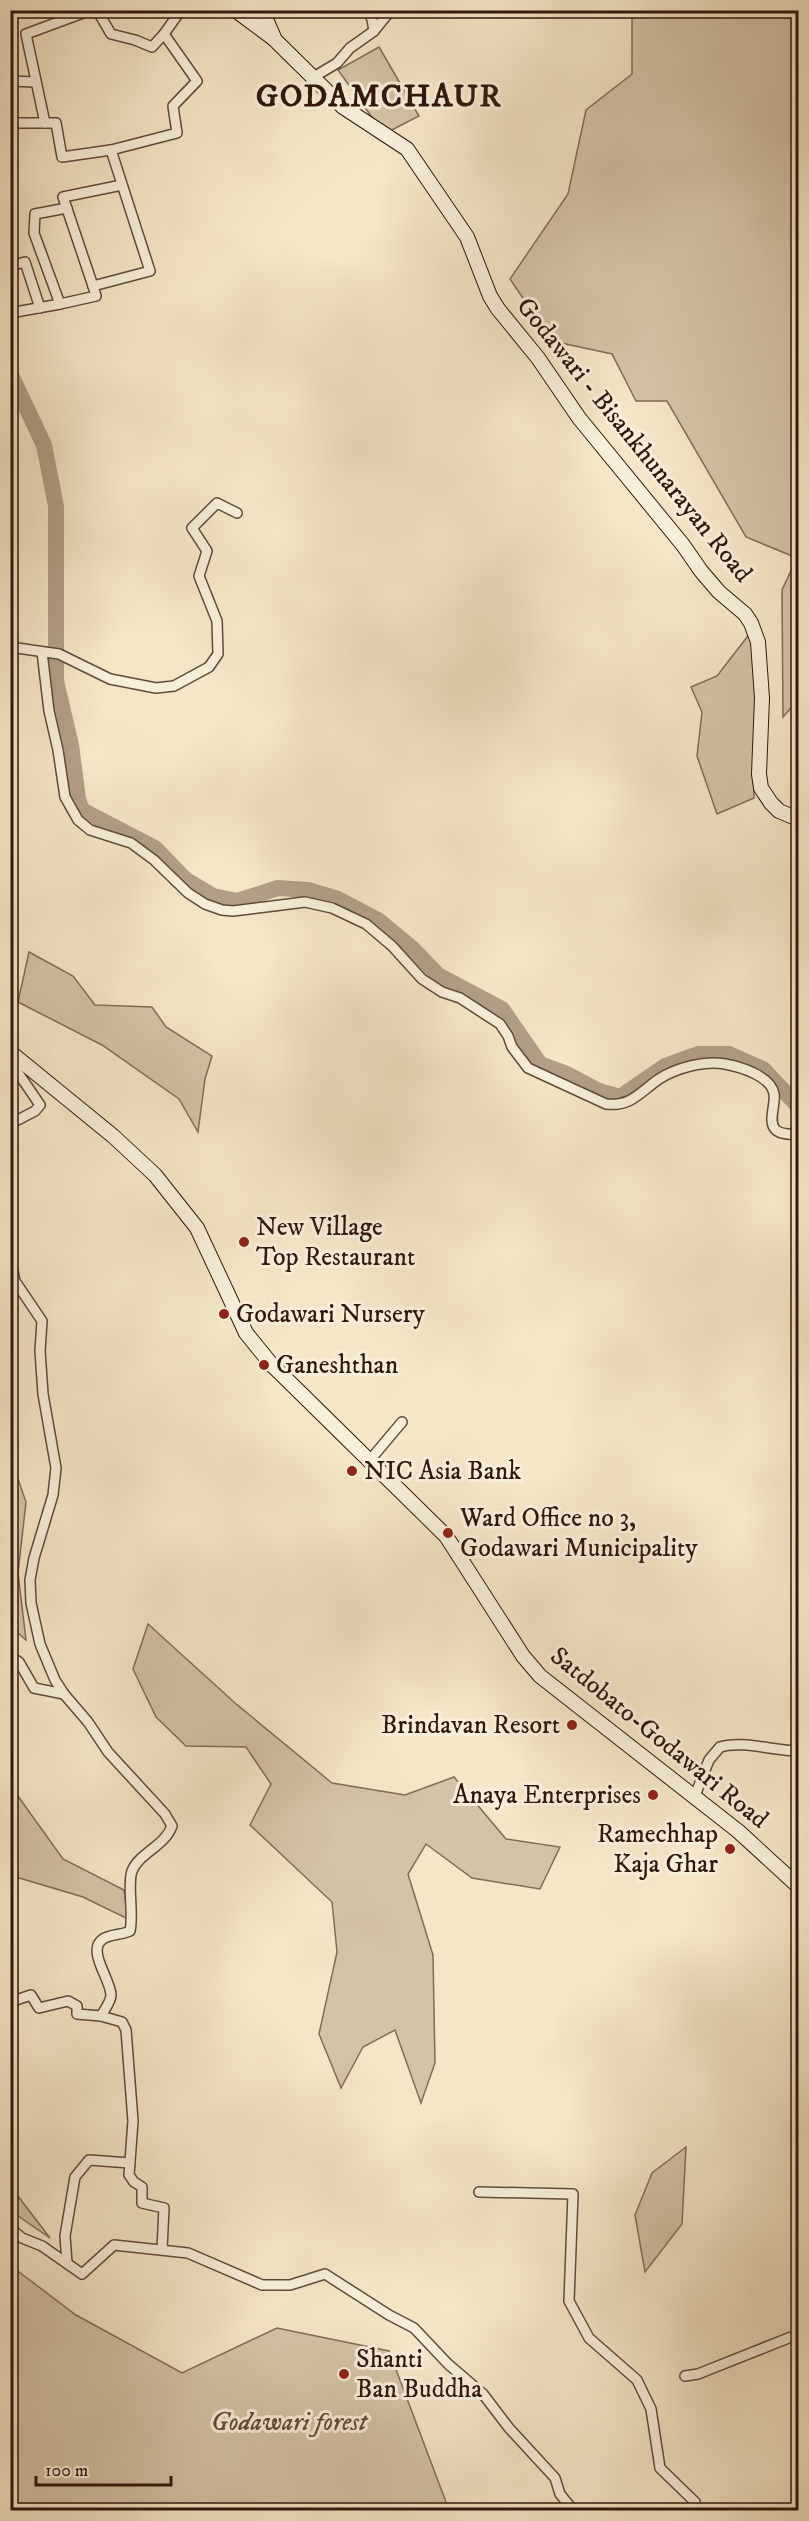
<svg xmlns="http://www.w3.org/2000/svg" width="809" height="2521" viewBox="0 0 809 2521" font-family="'IM FELL DW Pica',serif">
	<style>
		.green { fill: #d3c3a7; stroke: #826c5a; stroke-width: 1.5 }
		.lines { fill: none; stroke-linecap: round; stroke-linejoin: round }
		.river { stroke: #b19f88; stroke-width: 16 }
		.street-casing { stroke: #614a3c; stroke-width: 12 }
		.secondary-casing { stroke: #30160d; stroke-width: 16 }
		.street { stroke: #f8efdb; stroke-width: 9 }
		.secondary { stroke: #f8efdb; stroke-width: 14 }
		.poi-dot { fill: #8f2418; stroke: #f8efdb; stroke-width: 2 }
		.labels { text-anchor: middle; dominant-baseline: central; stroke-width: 6; stroke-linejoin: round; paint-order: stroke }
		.street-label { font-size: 26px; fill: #30160d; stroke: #f8efdb }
		.poi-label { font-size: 26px; fill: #30160d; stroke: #f8efdb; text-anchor: start }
		.park-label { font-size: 26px; font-style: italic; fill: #614a3b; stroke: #f8efdb }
		.district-label { font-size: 32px; font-weight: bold; letter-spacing: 1.5px; fill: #30160d; stroke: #f8efdb }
	</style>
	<rect width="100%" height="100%" fill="#f4e6c7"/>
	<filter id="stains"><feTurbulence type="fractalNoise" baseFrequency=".00333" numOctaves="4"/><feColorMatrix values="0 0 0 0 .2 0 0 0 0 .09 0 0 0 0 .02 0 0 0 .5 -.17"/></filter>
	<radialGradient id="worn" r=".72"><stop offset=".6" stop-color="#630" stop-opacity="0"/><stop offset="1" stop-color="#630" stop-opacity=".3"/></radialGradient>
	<g class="green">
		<path d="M632,11h166v689l-15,17 -1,-127 15,-32 -51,-21 -79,-136h-31l-24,-47 -60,-13 -42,-62 58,-85 18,-84 46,-36z"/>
		<path d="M379,47l40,69 -35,18 -46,-64z"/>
		<path d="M751,632l10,76 -8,52 1,38 -37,16 -20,-58 5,-44 -11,-25 26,-11z"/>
		<path d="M29,952l44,24 22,29 57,2 14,20 46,29 -7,23 -7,53 -19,-33 -77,-54 -84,-43z"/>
		<path d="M10,1456l16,46 -8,71 8,67 -15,-13z"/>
		<path d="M148,1624l87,79 97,80 73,12 49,-18 52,62 54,8 -20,42 -68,-11 -46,-34 -18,30 25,81 2,108 -14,40 -26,-73 -32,17 -22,41 -22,-54 18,-82 -5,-50 -82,-77 21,-41 -25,-37 -60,-1 -30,-29 -23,-48z"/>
		<path d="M10,1785l53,74 61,31 4,29 -45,-22 -67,-20 -5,-5z"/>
		<path d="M686,2147l-4,77 -37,48 -10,-57 17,-42z"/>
		<path d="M11,2187l39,51 -39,-27z"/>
		<path d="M11,2266l65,49 106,58 95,-45 112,23 60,159h-438z"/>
	</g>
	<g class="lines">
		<path class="river" d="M10,373l34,72 12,61v175l15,64 7,54 4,11 73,38 31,32 27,16 24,5 41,-13 30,2 30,9 40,21 35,29 25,26 64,34 38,55 27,10 32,17 21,6 45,-31 33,-12h31l34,15 35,37"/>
		<defs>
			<g id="street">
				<path d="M97,10l14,24 24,6 17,7 12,-13"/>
				<path d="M367,10l5,9 2,12"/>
				<path d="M312,78l25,-15 13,-15 24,-17 17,-21"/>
				<path d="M10,81l26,1"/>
				<path d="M10,123h46l6,34 49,-7 66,-17 -4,-27 24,-25 -33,-47 17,-24"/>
				<path d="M45,123l-19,-89 65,-24"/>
				<path d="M111,150l39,121 -57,15 -30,-89 59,-12"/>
				<path d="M67,208l-32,6 -1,19 26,71 36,-8 -3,-10"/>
				<path d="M10,266l15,-4 15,46"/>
				<path d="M10,313l50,-9"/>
				<path d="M10,647l49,7 51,25 46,9 18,-2 35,-19 9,-13 -1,-33 -18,-45 8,-25 -15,-23 25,-25 20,10"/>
				<path d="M42,652l7,59 9,39 7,47 13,23 12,10 41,13 23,17 34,33 17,11 17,6 11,1 72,-9 27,6 34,16 26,22 30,33 20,13 18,6 40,26 8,12 4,11 16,21 78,36c25,3 34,-12 53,-25 17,-11 46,-19 66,-15 16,3 46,12 49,30 2,11 -7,28 2,36 5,5 16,4 22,5"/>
				<path d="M10,1061l30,44 -5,6 -25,13"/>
				<path d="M10,1258l5,23 27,40 -2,30 3,43 13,74 -3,27 -19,63 -4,22 1,23 9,41 15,36 9,14 24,28 20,30 57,62 7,12c-7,20 -33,27 -40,45 -5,14 2,42 -2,60 -8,4 -20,3 -27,8 -17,11 8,41 8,56 0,7 -7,15 -10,21l21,6 4,8 7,91 -4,54 5,7 8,5v16l22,5 -2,41"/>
				<path d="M370,1460l32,-38"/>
				<path d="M10,1656l9,6 15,26 30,6"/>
				<path d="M694,1798l15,-38 11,-13c21,-7 55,4 78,4"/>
				<path d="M10,2002l21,-7 8,13 29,-7 9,5v8l24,2"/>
				<path d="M479,2192l94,2 -4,107 20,37 48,42 14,29 9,59 35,34 1,8"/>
				<path d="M10,2228l12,10 20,8 40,28 32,-29 74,8 74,32h28l35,-11 64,41 25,13 34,36 35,30 26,34 46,50 5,16 13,16"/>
				<path d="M67,2263l-2,-27 10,-59 14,-17 41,3"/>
				<path d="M685,2376l13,-2 93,-37 7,1"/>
			</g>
			<g id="secondary">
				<path d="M235,10l39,29"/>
				<path d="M262,10l13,30 68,67 64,42 60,88 23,59 8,13 40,49 41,60 104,127 18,26 18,21 26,22 6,9 7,19 4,56 -3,76 2,14 10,15 8,8 19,8"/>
				<path d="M10,1052l103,84 42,39 42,53 49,105 26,32 174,171 77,120 17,20 198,155 60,55"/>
			</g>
		</defs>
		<use href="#street" class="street-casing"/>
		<use href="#secondary" class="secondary-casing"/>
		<use href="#street" class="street"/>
		<use href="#secondary" class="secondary"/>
	</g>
	<g class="poi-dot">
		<circle cx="244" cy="1242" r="6"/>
		<circle cx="224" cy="1314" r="6"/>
		<circle cx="264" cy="1365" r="6"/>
		<circle cx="352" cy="1471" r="6"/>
		<circle cx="448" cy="1533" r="6"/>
		<circle cx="572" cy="1725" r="6"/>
		<circle cx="653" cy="1795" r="6"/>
		<circle cx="730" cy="1849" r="6"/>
		<circle cx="344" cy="2374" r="6"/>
	</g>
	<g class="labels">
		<g class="street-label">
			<text transform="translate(634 440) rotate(51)">Godawari - Bisankhunarayan Road</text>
			<text transform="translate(659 1738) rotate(39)">Satdobato-Godawari Road</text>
		</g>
		<g class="poi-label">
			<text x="256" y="1227">New Village<tspan x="256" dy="30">Top Restaurant</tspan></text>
			<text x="236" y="1314">Godawari Nursery</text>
			<text x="276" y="1365">Ganeshthan</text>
			<text x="364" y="1471">NIC Asia Bank</text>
			<text x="460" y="1518">Ward Office no 3,<tspan x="460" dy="30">Godawari Municipality</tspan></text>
			<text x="560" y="1725" text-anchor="end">Brindavan Resort</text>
			<text x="641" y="1795" text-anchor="end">Anaya Enterprises</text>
			<text x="718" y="1834" text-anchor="end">Ramechhap<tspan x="718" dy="30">Kaja Ghar</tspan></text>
			<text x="356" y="2359">Shanti<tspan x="356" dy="30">Ban Buddha</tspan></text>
		</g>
		<g class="park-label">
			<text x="289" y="2422">Godawari forest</text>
		</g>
		<g class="district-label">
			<text x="379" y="97">GODAMCHAUR</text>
		</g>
	</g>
	<rect width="809" height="2521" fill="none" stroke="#f4e6c7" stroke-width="36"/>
	<rect x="12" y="12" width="785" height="2497" fill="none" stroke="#30160d" stroke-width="3"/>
	<rect x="18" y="18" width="773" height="2485" fill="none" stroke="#30160d" stroke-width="1.5"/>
	<path d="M36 2476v9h135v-9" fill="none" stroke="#30160d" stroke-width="3"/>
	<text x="45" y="2476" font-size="18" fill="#30160d" stroke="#f8efdb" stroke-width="4.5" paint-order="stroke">100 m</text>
	<rect width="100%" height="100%" filter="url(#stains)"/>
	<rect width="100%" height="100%" fill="url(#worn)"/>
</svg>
